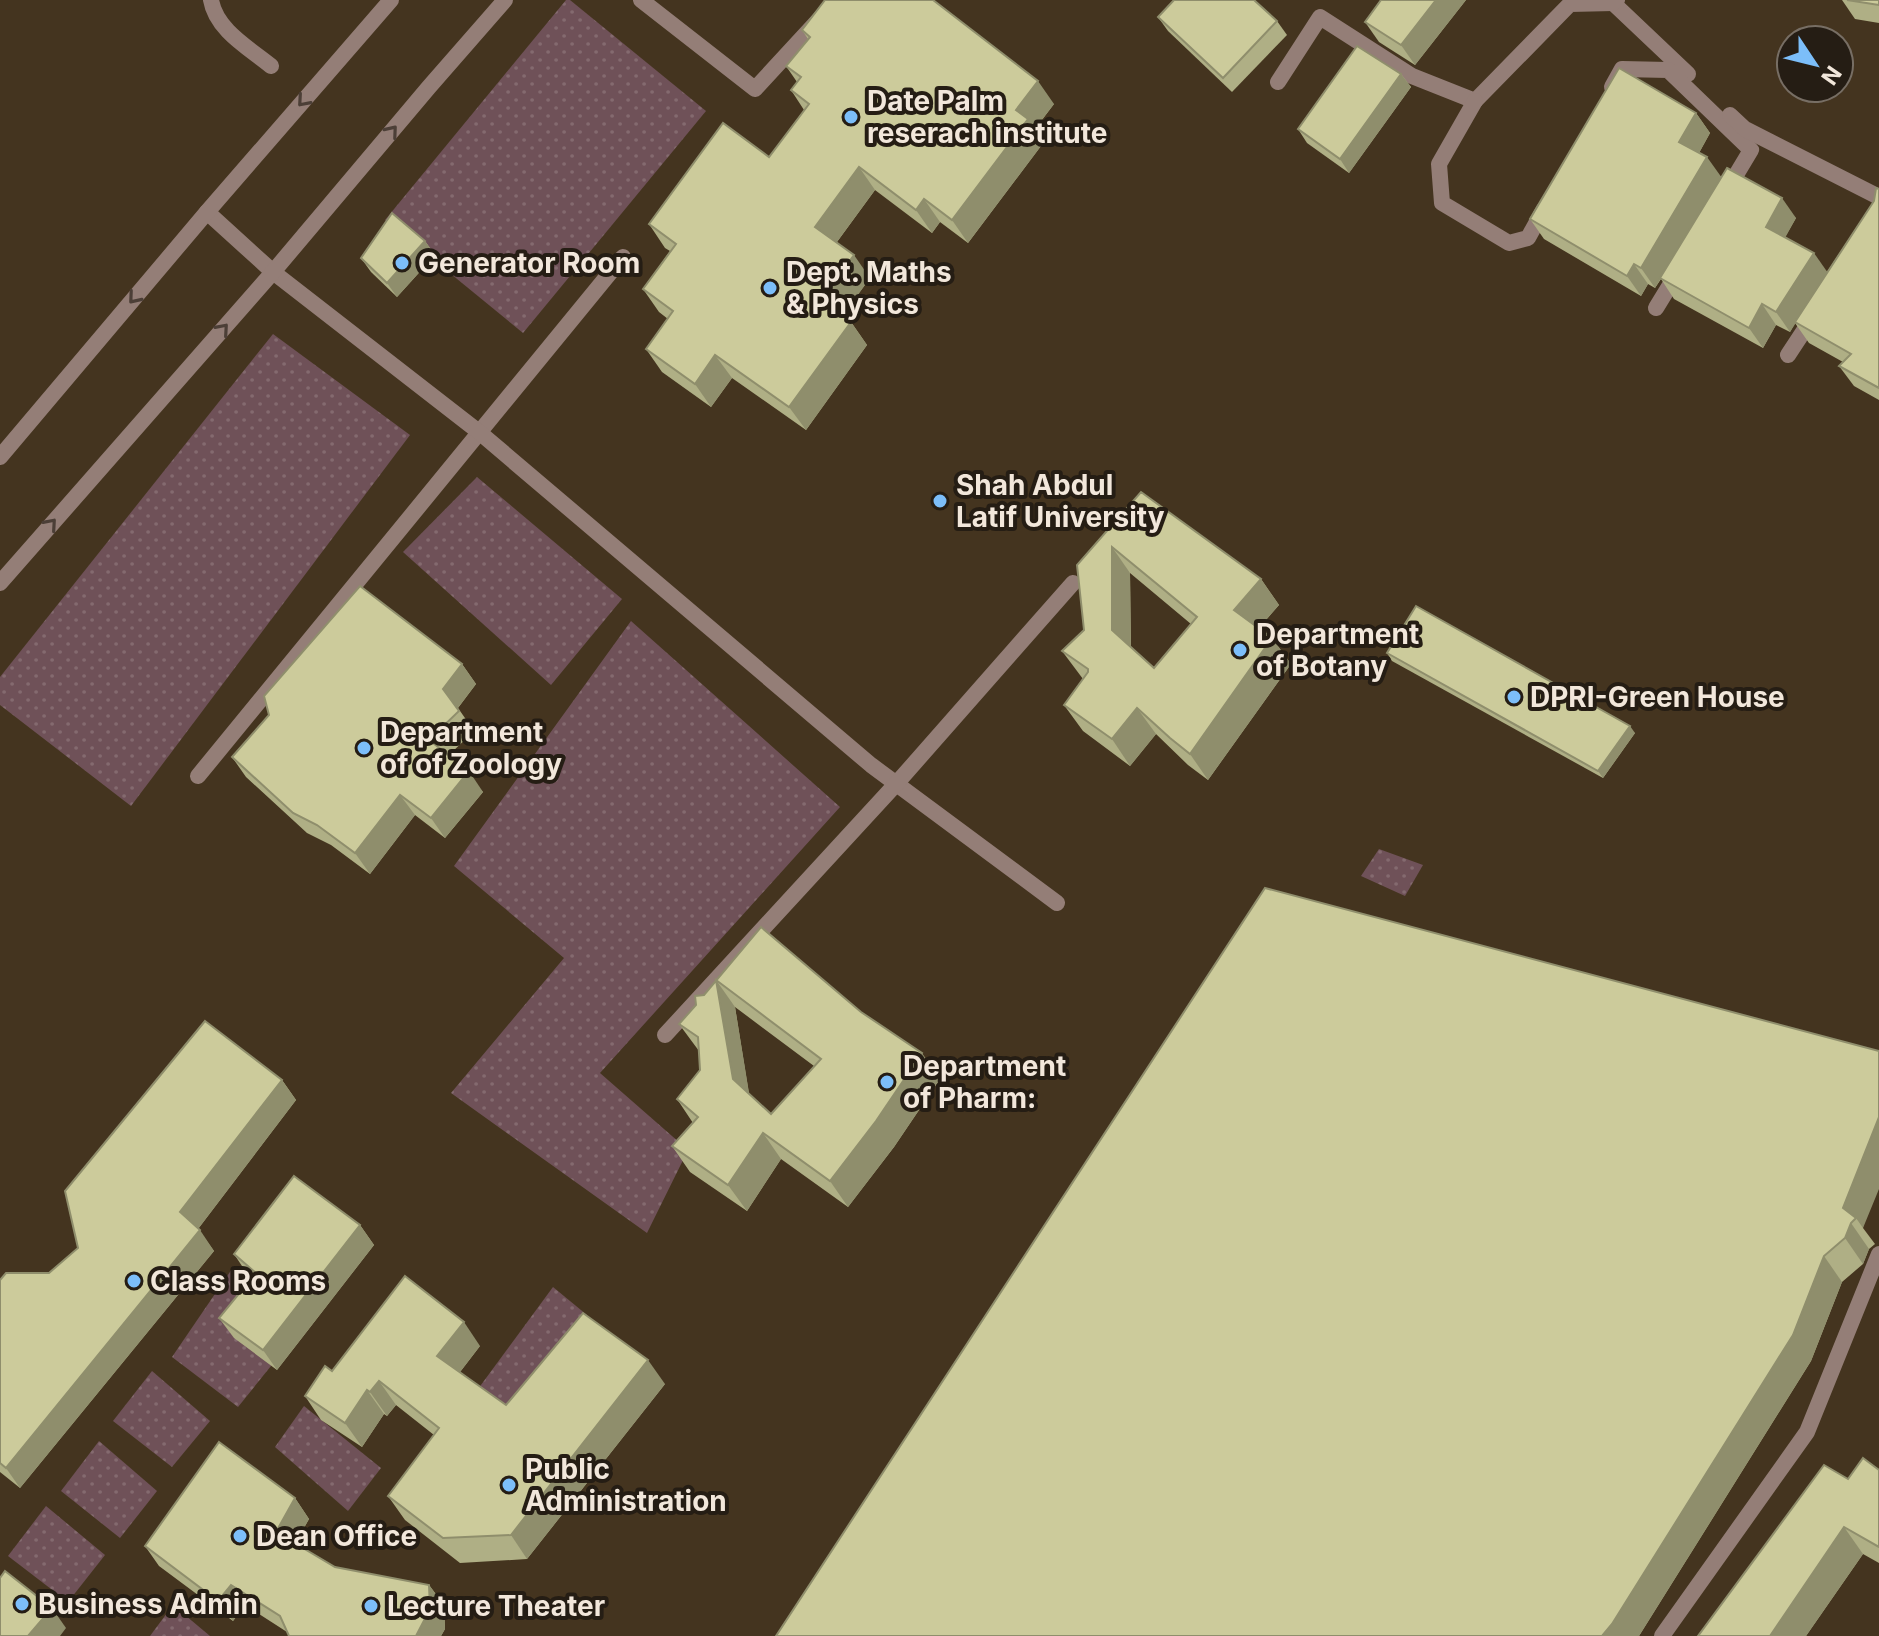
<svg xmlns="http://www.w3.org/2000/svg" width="1879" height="1636" viewBox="0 0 1879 1636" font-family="Inter,sans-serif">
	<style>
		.green { fill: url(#green-dots) }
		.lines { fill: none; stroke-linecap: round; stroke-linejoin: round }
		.lane { stroke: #947e77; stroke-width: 16 }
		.street { stroke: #947e77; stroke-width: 16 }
		.wall { fill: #afaf85; fill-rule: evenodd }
		.shaded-wall { fill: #8f8e6c }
		.building { fill: #cccb9b; stroke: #8f8e6c; stroke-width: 2; fill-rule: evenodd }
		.oneway { stroke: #4c3f37 }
		.poi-dot { fill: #7cbef9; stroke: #251d14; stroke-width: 3 }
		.labels { text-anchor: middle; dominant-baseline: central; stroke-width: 8; stroke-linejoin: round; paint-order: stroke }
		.poi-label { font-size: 28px; font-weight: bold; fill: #f2e7db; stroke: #251d14; text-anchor: start }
	</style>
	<defs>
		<pattern id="green-dots" width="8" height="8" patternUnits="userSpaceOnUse" patternTransform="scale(2)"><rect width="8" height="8" fill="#6f5158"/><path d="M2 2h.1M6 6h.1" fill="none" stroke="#846a6f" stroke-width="1.8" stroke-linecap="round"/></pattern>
	</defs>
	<rect width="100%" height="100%" fill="#44341f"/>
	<g class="green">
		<path d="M566,0h4l136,111 -183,222 -138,-113z"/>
		<path d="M273,334l137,101 -279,371 -131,-101v-28z"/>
		<path d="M477,477l145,122 -71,86 -148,-133z"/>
		<path d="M631,621l209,186 -240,266 88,77 -41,83 -196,-140 113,-135 -110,-92z"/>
		<path d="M1379,849l44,16 -18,31 -44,-20z"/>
		<path d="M234,1266l31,23 6,77 -33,41 -66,-50z"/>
		<path d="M553,1287l34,28 -77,94 -32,-20z"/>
		<path d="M152,1371l58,50 -38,46 -59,-46z"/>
		<path d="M304,1406l77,62 -33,43 -73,-64z"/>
		<path d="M99,1441l58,50 -37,47 -59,-47z"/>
		<path d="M46,1506l59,49 -37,47 -60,-46z"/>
		<path d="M173,1605l37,31h-60z"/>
	</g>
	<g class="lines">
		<g class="lane">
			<path d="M211,0c5,30 38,48 60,66"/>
			<path d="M641,0l114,89 82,-89"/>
			<path d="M198,776l425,-519"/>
		</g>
		<g class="street">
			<path d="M1617,0l-4,3 75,71"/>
			<path d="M1278,82l42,-65 92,59 63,25 95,-97 43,-1"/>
			<path d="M1612,87l10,-18 46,1 83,80 -24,40"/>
			<path d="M1475,101l-36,63 3,39 67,40 19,-5 16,-29"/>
			<path d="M1730,115l15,14 134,68"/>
			<path d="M207,212l66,60 206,160 392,333 186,138"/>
			<path d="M1656,308l22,-36"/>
			<path d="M1788,355l25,-38"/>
			<path d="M0,457l207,-245 184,-212"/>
			<path d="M0,583l273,-311 156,-185 76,-87"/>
			<path d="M665,1035l231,-251 177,-201"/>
			<path d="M1662,1636l145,-204 72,-178"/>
		</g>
	</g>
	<g class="wall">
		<path d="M1381,0h85l-51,65 -36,-23 -14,-20z"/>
		<path d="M1842,0h37v23l-24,-4z"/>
		<path d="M1158,17l119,4 10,14 -55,57 -64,-61z"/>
		<path d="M802,30l252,74 -19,25 9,13 -76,101 -28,-21 -8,11 -57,-43 -38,52 33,36 -28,38 9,6 16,23 -61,85 -74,-52 -21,29 -49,-35 -16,-23 22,-30 -9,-7 -16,-23 27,-38 -5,-3 -16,-24 120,-67 35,-47 -13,-20 6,-8 -11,-16 22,-27z"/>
		<path d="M1401,74l10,13 -62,86 -42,-30 -9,-14z"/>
		<path d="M1696,113l14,20 -11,20 22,24 75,41 -11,19 42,35 47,-71 5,-12v211l-25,-14 -15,-20 4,-4 -34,-19 -14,-20 -5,9 -14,-7 -13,23 -89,-49 -13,-20 -6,9 -7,-4 -7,12 -97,-57 -14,-20z"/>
		<path d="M425,241l10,14 -38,42 -26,-25 -10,-14z"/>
		<path d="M1141,492l120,87 18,26 -20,23 13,10 19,26 -83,116 -20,-15 -32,-31 -26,32 -47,-35 -19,-26 19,-26 -21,-28 22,-21 -7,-65zM1130,573l61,51 -37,44 -23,-21z"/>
		<path d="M1387,653l248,80 -32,45 -211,-117z"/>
		<path d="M462,664l14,20 -18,24 16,23 -25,24 34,37 -38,46 -30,-23 -45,59 -39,-29 -24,-12 -61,-56 -14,-20z"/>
		<path d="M761,927l179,152 -46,68 -46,60 -67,-48 -34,52 -57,-39 -18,-26 21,-23 -16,-24 23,-29 -1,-19 -20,-27zM735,1007l79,59 -43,48 -22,-20z"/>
		<path d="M1879,1051l-16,177 12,16 -6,5 -6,15 -21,18 -31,79 -172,275h-863z"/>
		<path d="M282,1080l14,20 -98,129 16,22 -194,237 -20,-16v-192l49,-7z"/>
		<path d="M360,1225l14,20 -97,125 -43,-32 -15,-20 33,-40 -4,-3 -14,-21z"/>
		<path d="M480,1346l-20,26 46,33 159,-21 -138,175 -67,4 -55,-43 -17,-24 46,-61 -38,-30 -9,11 -3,-2 -22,33 -41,-27 -16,-24 27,-25z"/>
		<path d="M1879,1470v93l-16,-9 -57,82h-108l150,-157z"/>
		<path d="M295,1498l14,21 -14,25 40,23 94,18 15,20 1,24 -4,7h-152l-2,-4 -42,-27 -12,16 -74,-55 -14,-20z"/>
	</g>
	<g class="shaded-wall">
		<path d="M1436,0h30l-51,65 -14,-20z"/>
		<path d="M1401,74l10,13 -62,86 -9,-14z"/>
		<path d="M1038,81l16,23 -19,25 9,13 -76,101 -16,-23 64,-110z"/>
		<path d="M1696,113l14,20 -16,29 -15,-20z"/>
		<path d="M1707,157l15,21 -67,110 -14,-20z"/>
		<path d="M859,167l16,23 -44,60 -16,-23z"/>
		<path d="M1782,198l14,20 -16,29 -14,-20z"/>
		<path d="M924,199l16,23 -8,11 -16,-23z"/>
		<path d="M425,241l10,14 -38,42 -10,-14z"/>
		<path d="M1814,253l14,20 -38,59 -14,-20z"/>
		<path d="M854,255l16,23 -33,46 -17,-23z"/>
		<path d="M1634,264l14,20 -7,12 -14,-20z"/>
		<path d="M1762,304l14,21 -13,23 -14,-20z"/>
		<path d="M851,322l16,23 -61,85 -17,-23z"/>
		<path d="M715,355l17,23 -21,29 -16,-23z"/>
		<path d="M1112,547l18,26 1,84 -19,-27z"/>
		<path d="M1261,579l18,26 -27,31 -18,-26z"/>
		<path d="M1272,638l19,26 -83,116 -18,-26z"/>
		<path d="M462,664l14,20 -19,25 -14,-20z"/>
		<path d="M1137,708l19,26 -26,32 -18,-27z"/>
		<path d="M1630,726l5,7 -32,45 -5,-7z"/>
		<path d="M469,771l14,21 -38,46 -14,-20z"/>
		<path d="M400,795l15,20 -45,59 -15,-21z"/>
		<path d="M716,980l19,27 16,98 -18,-26z"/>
		<path d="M922,1053l18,26 -46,68 -46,60 -18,-26z"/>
		<path d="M282,1080l14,20 -101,133 -15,-21z"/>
		<path d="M1879,1117v72l-16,39 -7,-10 -13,-10z"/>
		<path d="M763,1133l18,26 -34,52 -19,-26z"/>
		<path d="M1851,1223l18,26 -6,15 -18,-26z"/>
		<path d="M360,1225l14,20 -97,125 -14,-20z"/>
		<path d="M200,1230l14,21 -194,237 -14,-20z"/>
		<path d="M1824,1256l18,26 -31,79 -172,275h-37z"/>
		<path d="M464,1322l16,24 -26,34 -17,-24z"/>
		<path d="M648,1360l17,24 -138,175 -16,-24z"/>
		<path d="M379,1381l17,24 -9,11 -17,-24z"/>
		<path d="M367,1390l17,24 -22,33 -17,-24z"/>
		<path d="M295,1498l14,21 -19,33 -14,-20z"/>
		<path d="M1844,1527l19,27 -57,82h-36z"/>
		<path d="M231,1585l14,20 -12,16 -15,-20z"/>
		<path d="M429,1585l15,20 1,24 -4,7h-25z"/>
		<path d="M52,1608l14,20 -6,8h-32z"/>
	</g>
	<g class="building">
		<path d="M825,0h108l105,81 -22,29 12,9 -76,101 -28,-21 -8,11 -57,-43 -44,60 39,28 -34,46 31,21 -62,85 -74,-52 -20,29 -49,-35 27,-38 -30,-22 33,-45 -27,-20 74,-101 46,34 40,-53 -18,-14 10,-13 -15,-11 24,-29 -8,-7z"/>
		<path d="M1174,0h80l23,21 -54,57 -65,-61z"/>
		<path d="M1381,0h55l-35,45 -36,-23z"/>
		<path d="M1847,0h32v5z"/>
		<path d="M1357,46l44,28 -61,85 -42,-30z"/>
		<path d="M1619,68l77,45 -17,29 28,15 -66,111 -7,-4 -7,12 -97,-57z"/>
		<path d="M1727,168l55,30 -16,29 48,26 -38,59 -14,-8 -13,24 -89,-50z"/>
		<path d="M1876,188l3,1v199l-40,-22 12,-12 -56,-32 79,-121z"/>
		<path d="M392,213l33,28 -38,42 -26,-25z"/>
		<path d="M1141,492l120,87 -27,31 38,28 -82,116 -20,-16 -33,-30 -25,31 -48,-34 24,-33v-3l-26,-18 22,-21 -7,-65zM1112,547l85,70 -43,51 -42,-38z"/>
		<path d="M360,586l102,78 -19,25 16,22 -30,29 40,31 -38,47 -31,-23 -45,58 -38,-28 -24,-12 -61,-56 37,-42 -5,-19z"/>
		<path d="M1416,606l214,120 -32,45 -211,-118z"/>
		<path d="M1265,888l614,163v66l-36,91 13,10 -5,5 -6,15 -21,18 -31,79 -181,289 -10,12h-826z"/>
		<path d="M761,927l100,85 61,41 -46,68 -46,60 -67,-48 -35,52 -56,-39 26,-29 -21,-18 23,-29 -2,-33 -19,-13 17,-19 -1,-9 9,-1zM716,980l105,79 -50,55 -38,-35z"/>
		<path d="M205,1021l77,59 -102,132 20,18 -194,238 -6,-5v-183l6,-7h43l29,-25 -13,-57z"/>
		<path d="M294,1176l66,49 -97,125 -44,-32 37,-45 -22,-19z"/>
		<path d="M405,1276l59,46 -27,34 69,49 77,-92 65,47 -137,175 -68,3 -55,-42 51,-68 -60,-47 -9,11 -3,-2 -22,33 -40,-27 20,-30 7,5z"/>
		<path d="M219,1442l76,56 -19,34 59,35 94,18 1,24 -14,27h-127l-9,-20 -49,-31 -13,16 -73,-55z"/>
		<path d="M1863,1458l16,12v77l-35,-20 -74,109h-72l126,-171 24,14z"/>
		<path d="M5,1571l47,37 -24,28h-28v-58z"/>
	</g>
	<defs><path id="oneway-chevron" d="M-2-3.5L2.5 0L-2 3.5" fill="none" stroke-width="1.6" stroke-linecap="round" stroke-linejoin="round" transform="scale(2)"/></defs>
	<g class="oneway">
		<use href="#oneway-chevron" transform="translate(303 101) rotate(131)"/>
		<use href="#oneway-chevron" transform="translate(392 131) rotate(-50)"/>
		<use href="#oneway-chevron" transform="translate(134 298) rotate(130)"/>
		<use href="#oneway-chevron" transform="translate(223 329) rotate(-49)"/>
		<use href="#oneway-chevron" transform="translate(51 524) rotate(-49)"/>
	</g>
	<g class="poi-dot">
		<circle cx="851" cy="117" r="8"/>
		<circle cx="402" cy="263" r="8"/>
		<circle cx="770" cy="288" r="8"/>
		<circle cx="940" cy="501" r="8"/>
		<circle cx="1240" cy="650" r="8"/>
		<circle cx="1514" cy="697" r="8"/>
		<circle cx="364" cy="748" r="8"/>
		<circle cx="887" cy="1082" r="8"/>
		<circle cx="134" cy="1281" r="8"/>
		<circle cx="509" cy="1485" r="8"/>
		<circle cx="240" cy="1536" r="8"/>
		<circle cx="22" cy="1604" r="8"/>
		<circle cx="371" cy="1606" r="8"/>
	</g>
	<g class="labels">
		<g class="poi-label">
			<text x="867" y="101">Date Palm<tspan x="867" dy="32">reserach institute</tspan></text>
			<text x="418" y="263">Generator Room</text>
			<text x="786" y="272">Dept. Maths<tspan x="786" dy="32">&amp; Physics</tspan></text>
			<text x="956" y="485">Shah Abdul<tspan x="956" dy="32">Latif University</tspan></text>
			<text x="1256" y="634">Department<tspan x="1256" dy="32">of Botany</tspan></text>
			<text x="1530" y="697">DPRI-Green House</text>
			<text x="380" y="732">Department<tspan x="380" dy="32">of of Zoology</tspan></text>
			<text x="903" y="1066">Department<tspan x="903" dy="32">of Pharm:</tspan></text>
			<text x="150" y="1281">Class Rooms</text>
			<text x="525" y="1469">Public<tspan x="525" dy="32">Administration</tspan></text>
			<text x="256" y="1536">Dean Office</text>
			<text x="38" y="1604">Business Admin</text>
			<text x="387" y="1606">Lecture Theater</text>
		</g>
	</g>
	<g transform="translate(1815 64) rotate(125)"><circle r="38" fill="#251d14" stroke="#776e64" stroke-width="2"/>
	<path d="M0-6L14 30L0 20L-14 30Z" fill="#7cbef9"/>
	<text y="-12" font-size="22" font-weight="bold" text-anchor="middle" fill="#f2e7db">N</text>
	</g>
</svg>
